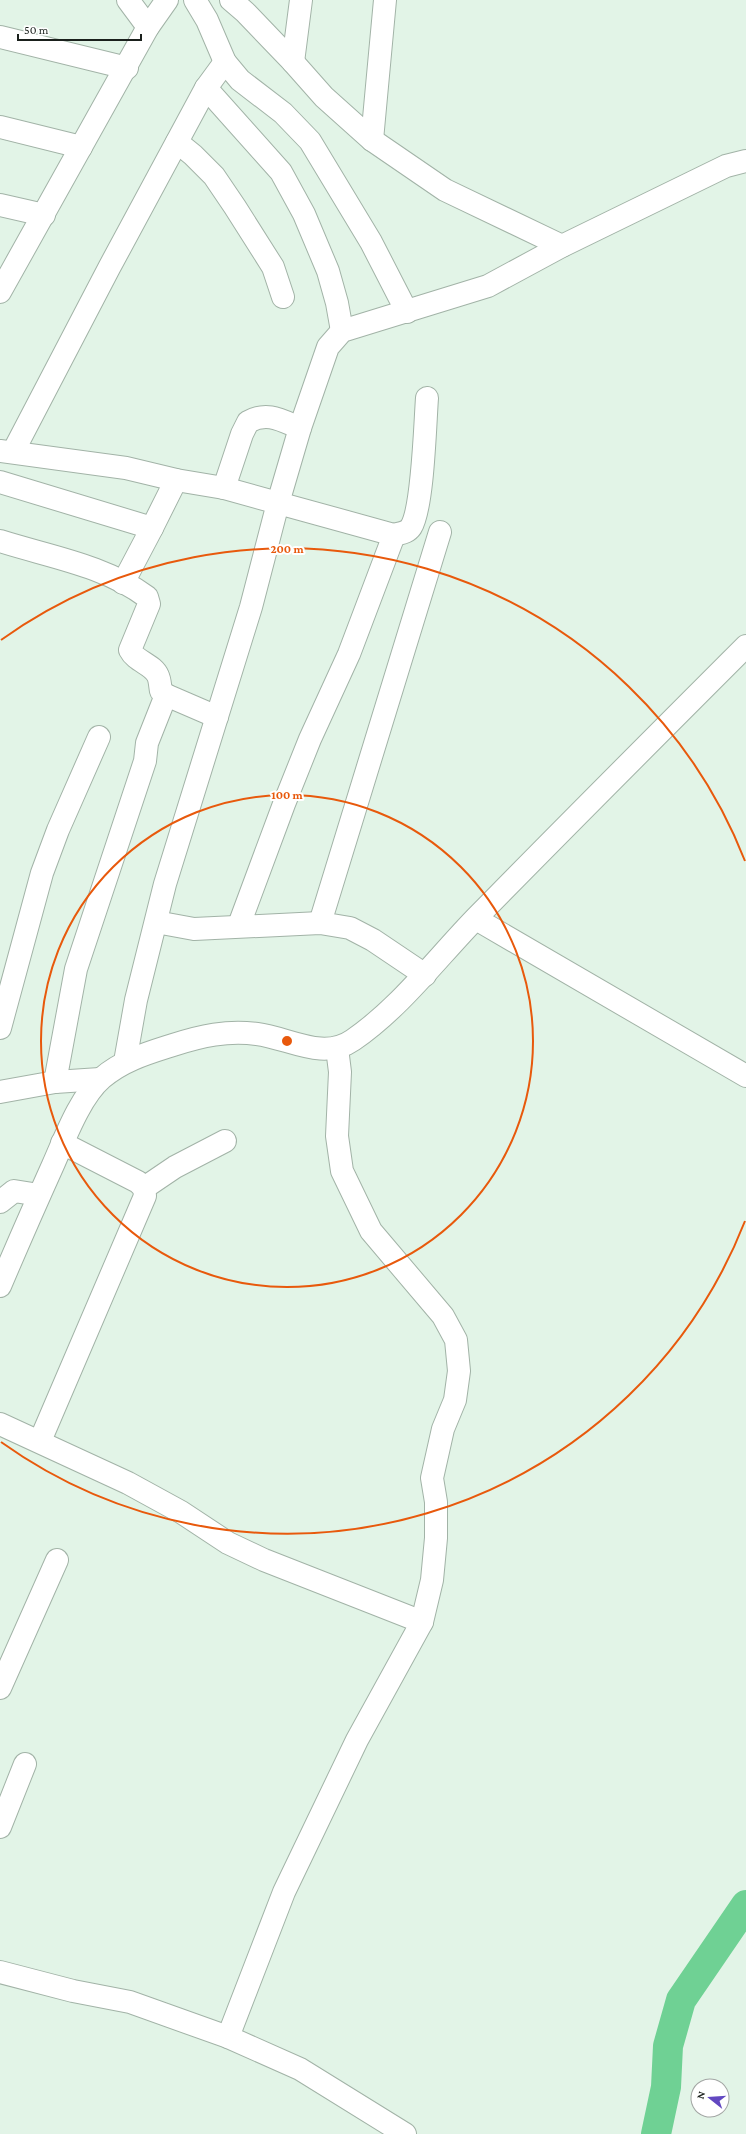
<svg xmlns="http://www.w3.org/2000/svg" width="746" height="2134" viewBox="0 0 746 2134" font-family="'Crimson Pro',serif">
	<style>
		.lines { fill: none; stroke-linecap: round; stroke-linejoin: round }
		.river { stroke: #6fd194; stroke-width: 30 }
		.minor-casing { stroke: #a2b3a7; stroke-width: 24 }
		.minor { stroke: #fff; stroke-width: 22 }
		.ring { fill: none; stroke: #e8590c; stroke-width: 2 }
		.centre { fill: #e8590c; stroke: #fff; stroke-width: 2 }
		.ring-label { font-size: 12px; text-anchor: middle; font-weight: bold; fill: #e8590c; stroke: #fff; stroke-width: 4; stroke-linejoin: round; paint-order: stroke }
	</style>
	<rect width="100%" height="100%" fill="#e2f4e7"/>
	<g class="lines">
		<path class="river" d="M656,2134l10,-47 2,-41 13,-46 65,-95"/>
		<defs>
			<g id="minor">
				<path d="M128,0l20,27"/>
				<path d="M195,0l12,20 18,42 15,18 43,33 27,28 61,101 36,70"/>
				<path d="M231,0l14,12 48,50 31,35 48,43 73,50 117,56"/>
				<path d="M0,37l127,31"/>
				<path d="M293,62l8,-62"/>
				<path d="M206,88l75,84 23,42 24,57 9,32 5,28"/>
				<path d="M0,127l81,20"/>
				<path d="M372,140l13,-140"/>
				<path d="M177,142l16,13 21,21 21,31 38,60 10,30"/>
				<path d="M0,205l44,10"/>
				<path d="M0,292l148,-265 19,-27"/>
				<path d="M427,398c-2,26 -4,110 -16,129 -4,6 -11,6 -17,8l-116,-32 22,-75 28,-81 14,-16 146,-45 74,-40 164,-80 20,-5"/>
				<path d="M0,451l126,17 50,12 48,8 54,15 -27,104 -86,277 -29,116 -11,62"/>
				<path d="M13,452l96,-184 97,-180 19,-26"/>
				<path d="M0,482l152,46 -29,55"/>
				<path d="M224,488l18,-54 6,-12c19,-11 33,-2 52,6"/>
				<path d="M152,528l24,-48"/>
				<path d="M0,541c50,16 104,24 147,56l2,7 -19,46c6,12 23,14 28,26 2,4 2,10 3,15l5,4 51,22"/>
				<path d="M476,919l270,157"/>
				<path d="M156,922l38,7 126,-6 30,5 23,12 52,35"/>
				<path d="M320,923l120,-391"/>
				<path d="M239,925l45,-121 26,-65 39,-85 45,-119"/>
				<path d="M0,1028l42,-155 16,-43 41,-93"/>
				<path d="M55,1082l21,-113 69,-208 2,-18 19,-48"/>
				<path d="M0,1092l55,-10 45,-3"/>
				<path d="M144,1188l31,-21 50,-26"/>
				<path d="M0,1202l14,-11 25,4"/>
				<path d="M0,1286c17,-40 35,-81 53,-121 12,-27 27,-68 49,-87 21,-18 46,-25 71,-33 28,-9 54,-15 84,-11 32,4 66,27 96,6 48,-33 84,-82 124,-123 89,-91 179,-181 269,-271"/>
				<path d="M0,1424l128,59 53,29 47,31 36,17 158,62"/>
				<path d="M40,1441l105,-245 -1,-8 -6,-6 -76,-39"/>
				<path d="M0,1688l57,-128"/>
				<path d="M0,1827l25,-63"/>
				<path d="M0,1972l73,19 57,11 98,35 72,32 105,65"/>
				<path d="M228,2037l56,-145 73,-152 65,-118 10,-42 4,-42v-36l-4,-24 11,-49 12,-29 4,-29 -3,-31 -13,-24 -72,-85 -29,-60 -5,-35 3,-64 -3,-24"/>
			</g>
		</defs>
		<use href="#minor" class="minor-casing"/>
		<use href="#minor" class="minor"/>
	</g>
	<g class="ring">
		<circle cx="287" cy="1041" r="246"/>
		<path d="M745 1221A492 492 0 0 1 1 1442M1 640A492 492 0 0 1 745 861"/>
	</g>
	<circle cx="287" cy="1041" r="6" class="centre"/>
	<g class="ring-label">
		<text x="287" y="553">200 m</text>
		<text x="287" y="799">100 m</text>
	</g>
	<g transform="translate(710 2098) rotate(287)"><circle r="19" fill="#ffffff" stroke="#a3a6a4"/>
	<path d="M0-3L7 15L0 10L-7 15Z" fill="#6248c1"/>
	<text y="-6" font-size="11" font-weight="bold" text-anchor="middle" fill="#1a201c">N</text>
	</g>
	<path d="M18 34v6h123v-6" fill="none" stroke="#1a201c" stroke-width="2"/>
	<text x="24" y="34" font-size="12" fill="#1a201c" stroke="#ffffff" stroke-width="3" paint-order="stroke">50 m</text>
</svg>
